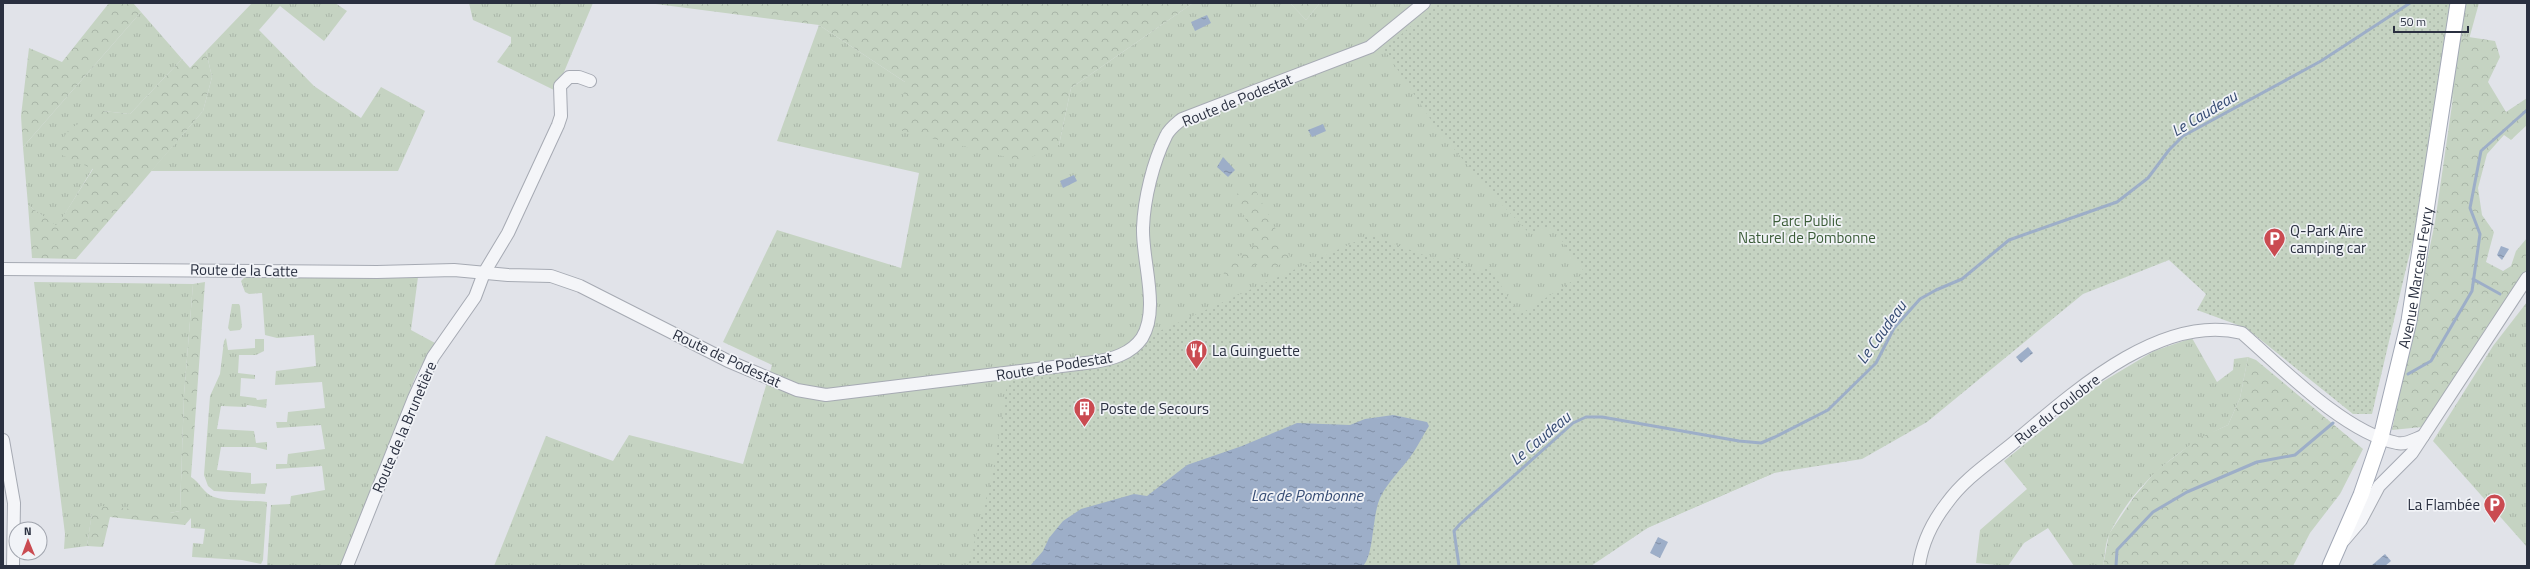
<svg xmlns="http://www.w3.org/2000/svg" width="2530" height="569" viewBox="0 0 2530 569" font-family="'Titillium Web',sans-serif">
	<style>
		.grass { fill: url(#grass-tufts) }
		.forest { fill: url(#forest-crowns) }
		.park { fill: url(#park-dots) }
		.water { fill: url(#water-ripples) }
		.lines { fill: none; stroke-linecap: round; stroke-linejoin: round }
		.stream { stroke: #9daec8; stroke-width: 3 }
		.minor-casing { stroke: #a6aab3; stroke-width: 14 }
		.major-casing { stroke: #a1a7b5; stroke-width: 17 }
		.minor { stroke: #f4f5f8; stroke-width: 12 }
		.major { stroke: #fff; stroke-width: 15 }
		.labels { text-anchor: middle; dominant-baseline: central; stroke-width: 3.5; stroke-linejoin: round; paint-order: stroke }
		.street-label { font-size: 15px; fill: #2a3040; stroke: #f1f3f7 }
		.park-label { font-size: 15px; fill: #3b5c38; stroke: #f1f3f7 }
		.poi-label { font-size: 15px; fill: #2a3040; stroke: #f1f3f7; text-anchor: start }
		.water-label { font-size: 16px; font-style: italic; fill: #354b73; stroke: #f1f3f7 }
	</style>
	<defs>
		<pattern id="grass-tufts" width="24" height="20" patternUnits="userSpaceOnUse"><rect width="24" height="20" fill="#c5d3c2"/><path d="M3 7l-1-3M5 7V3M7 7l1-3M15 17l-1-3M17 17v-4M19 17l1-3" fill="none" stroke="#a9b5a8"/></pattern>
		<pattern id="forest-crowns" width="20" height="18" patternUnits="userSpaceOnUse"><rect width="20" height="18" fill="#c5d3c2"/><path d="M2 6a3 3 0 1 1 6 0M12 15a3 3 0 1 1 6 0" fill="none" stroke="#a9b5a8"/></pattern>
		<pattern id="park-dots" width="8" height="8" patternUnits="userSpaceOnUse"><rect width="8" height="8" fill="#c5d3c2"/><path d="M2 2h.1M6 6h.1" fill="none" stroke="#a9b5a8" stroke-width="1.8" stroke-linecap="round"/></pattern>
		<pattern id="water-ripples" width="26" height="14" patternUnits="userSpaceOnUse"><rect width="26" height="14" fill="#9daec8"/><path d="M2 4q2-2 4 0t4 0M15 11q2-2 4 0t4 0" fill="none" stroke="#808ea4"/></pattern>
	</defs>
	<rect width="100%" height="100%" fill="#e1e3e9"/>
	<g class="grass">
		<path d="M252,3h83l12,8 -23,30 -44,-35 -21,24 55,56 47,32 20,-31 44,24 -27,60h-247l52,-60 9,-34 -6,-26z"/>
		<path d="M469,3h124l-37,88 -59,-29 14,-19v-6l-38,-17z"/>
		<path d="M1193,3h97l16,17 14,-17h1159l-110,398 -199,-159 -396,231 -214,93h-1066l52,-130 67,25 16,-26 114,29 29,-99 -49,-23 54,-112 124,38 18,-95 -142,-32 42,-116 86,57 154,63 12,-57z"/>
		<path d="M141,12l41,47 -52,55 -27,-3 -10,57 -36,59 -29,-22 -5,-58z"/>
		<path d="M246,276l172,1 -7,53 24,13 -19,32 -74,191h-75l4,-61 19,-1 1,-8 34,-6 -3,-24 -46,3v-5h11l1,-10 37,-5 -4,-24 -44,3 -1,-6h11l1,-10 37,-4 -3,-26 -47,3 1,-14 40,-5 -2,-31 -37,3 -12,-3 -3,-42 -13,1 -4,-2 -4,-11z"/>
		<path d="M34,282l159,2 -9,111 -4,116 -10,2h-78l-5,33 -23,3 1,-15z"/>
		<path d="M2527,302v245l-94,-106 60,-95z"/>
		<path d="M232,304h7l1,2 2,21 -2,3 -10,1 -2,-3z"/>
		<path d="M226,338l2,12 27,-2v-9h9v12l-8,4h-17l-1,18 17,2v4l-14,-1 -1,18 16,2 1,2 10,-1 -1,9 -19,-3 -1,2 -25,-1 -4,23 37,2 2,12 11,-1v8l-12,-3h-34l-4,23 34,3v11l16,-1 -2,11 -51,-3 -6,-5 -4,-11 6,-79 10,-22 4,-33z"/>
		<path d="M2192,338l25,44 16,-12 1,-11 14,-2 -8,41 -12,27c-49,22 -94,59 -118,108 -5,9 -5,23 -7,33h-29l-26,-38 -24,15 -16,23 -32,-3 4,-33 47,-41 -23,-28 98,-79 52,-31z"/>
		<path d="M191,477c9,5 12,16 23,20 15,5 36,3 53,5l-4,58 -2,4 -19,-4 -50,-3 1,-14 10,1 2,-15 -14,-1z"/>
	</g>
	<g class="forest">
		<path d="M109,3h24l8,9 -118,135 -2,-31 8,-68 33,14z"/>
		<path d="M648,3h545l-122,85 -12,57 -37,16 -123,-31 6,-48 -86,-57z"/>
		<path d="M1290,3h30l-14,17z"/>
		<path d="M2462,36l33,5 5,16 -12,25 18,30 21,-14v27l-16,15 -7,-5 -17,19 -9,34 4,27 12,17 -8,30 17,9 8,-5 5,-15 11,-13v32l-43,61 -37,64 -25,32 -30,3 43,-208z"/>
		<path d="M206,51l6,26 -9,34 -127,148 -44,-1 -4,-53 29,21 36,-57 -38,-17 14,-23 34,-18 27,3 52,-55 8,9z"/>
		<path d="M1254,187l37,72 -28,14 -5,-9 -32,13 -8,-13 29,-11 7,-8v-8l-20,-42z"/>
		<path d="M205,282l-14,195v41l-6,7 -75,-8 -7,30 -16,-1 5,-34 9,-6 69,7 10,-2 4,-116 9,-111z"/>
		<path d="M2248,357l8,3 107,89 -23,45 -30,39 -17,33h-190l6,-32 25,-37 22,-26 43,-33 29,-13 12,-27z"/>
	</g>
	<path class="park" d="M1438,3h1010l-40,257 -36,154h-19l-107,-86 -49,-18 9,-16 -37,-34 -86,34 -156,128 -65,37 -88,14 -125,54 -58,39h-623l24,-89 16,-98 80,-11 45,-15 18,-18 219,-100 67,25 24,-2 4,8 12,6 12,-6 30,49 66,-42 -30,-42 -9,-4 -17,6 -40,-42 -54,-65 -51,-77z"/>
	<g class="water">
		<path d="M1207,15l4,8 -16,8 -4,-9z"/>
		<path d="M1323,124l3,7 -14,6 -4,-7z"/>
		<path d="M1223,157l12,13 -7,7 -11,-10z"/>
		<path d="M1074,175l3,6 -14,7 -3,-7z"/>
		<path d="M2501,246l8,3 -7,11 -5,-5z"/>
		<path d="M2028,347l5,6 -12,10 -5,-6z"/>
		<path d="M1393,415l34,7 2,4c-6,9 -10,18 -16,27 -10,15 -25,28 -33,45 -8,18 -6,57 -17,68h-333l13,-15 6,-13 14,-17 18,-12 53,-15 13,2 40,-31 55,-19 55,-23 53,2 15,-6z"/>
		<path d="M1658,537l10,5 -8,16 -10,-5z"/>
		<path d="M2385,554l6,7 -6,5h-14z"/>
	</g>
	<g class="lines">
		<g class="stream">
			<path d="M2473,279l27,15"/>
			<path d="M2408,374l23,-13 41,-70 8,-57 -10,-26 11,-57 46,-41"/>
			<path d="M1459,566l-5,-35 6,-7 113,-101 13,-6h16l137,24 22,2 14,-6 53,-27 48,-47 18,-35 26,-29 16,-9 26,-11 47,-39 108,-38 31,-24 21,-28 14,-14 138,-75 89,-58"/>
			<path d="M2116,566l1,-16 36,-38 34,-20 70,-30 38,-7 38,-32"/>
		</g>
		<defs>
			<g id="minor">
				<path d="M3,269l374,3 77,-2 54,5 43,1 29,10 148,75 69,29 29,5 268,-33c18,-3 37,-8 48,-24 18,-29 0,-77 1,-110 1,-29 10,-66 23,-92 3,-7 10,-12 16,-17l188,-72 54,-44"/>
				<path d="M3,440l11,63 -1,63"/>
				<path d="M2344,540l17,-20 18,-34 33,-33 115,-175"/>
				<path d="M347,566l67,-168 19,-41 42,-60 9,-24 24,-40 50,-108 3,-9 -1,-30 9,-9h10l11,4"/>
				<path d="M1919,566c3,-23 14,-45 28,-63 17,-24 43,-41 65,-59 58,-49 148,-132 230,-111 39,34 103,100 155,110 9,2 18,-4 26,-7"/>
			</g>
			<g id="major">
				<path id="s1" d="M2330,566l31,-71 20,-58 28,-116 49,-318"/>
			</g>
		</defs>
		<use href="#minor" class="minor-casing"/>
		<use href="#major" class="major-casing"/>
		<use href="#minor" class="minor"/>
		<use href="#major" class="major"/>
	</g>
	<defs>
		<symbol id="parking-pin" viewBox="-11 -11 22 30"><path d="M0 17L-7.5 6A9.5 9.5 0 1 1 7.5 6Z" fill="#ca4b51" stroke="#f1f3f7"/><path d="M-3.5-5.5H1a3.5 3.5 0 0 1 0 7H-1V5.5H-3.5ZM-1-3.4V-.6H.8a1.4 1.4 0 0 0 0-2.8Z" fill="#fff"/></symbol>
		<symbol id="restaurant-pin" viewBox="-11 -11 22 30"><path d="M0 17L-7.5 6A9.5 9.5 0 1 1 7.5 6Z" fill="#ca4b51" stroke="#f1f3f7"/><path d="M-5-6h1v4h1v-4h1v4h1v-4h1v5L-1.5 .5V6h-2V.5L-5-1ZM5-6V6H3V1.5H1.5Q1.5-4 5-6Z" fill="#fff"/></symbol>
		<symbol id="building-pin" viewBox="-11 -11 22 30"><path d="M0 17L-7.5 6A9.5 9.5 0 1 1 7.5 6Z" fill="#ca4b51" stroke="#f1f3f7"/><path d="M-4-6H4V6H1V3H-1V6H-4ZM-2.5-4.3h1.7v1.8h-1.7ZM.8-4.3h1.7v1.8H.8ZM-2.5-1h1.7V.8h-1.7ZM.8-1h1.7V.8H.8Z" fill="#fff"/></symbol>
	</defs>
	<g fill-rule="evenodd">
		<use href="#parking-pin" x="2262" y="226" width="25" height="34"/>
		<use href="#restaurant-pin" x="1184" y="338" width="25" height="34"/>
		<use href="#building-pin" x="1072" y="396" width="25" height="34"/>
		<use href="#parking-pin" x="2482" y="492" width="25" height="34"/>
	</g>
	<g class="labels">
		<g class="street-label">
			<text transform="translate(1237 100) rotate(-22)">Route de Podestat</text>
			<text transform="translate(244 270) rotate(1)">Route de la Catte</text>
			<text stroke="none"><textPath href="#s1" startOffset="302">Avenue Marceau Feyry</textPath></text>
			<text transform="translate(727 358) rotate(25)">Route de Podestat</text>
			<text transform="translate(1054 366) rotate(-9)">Route de Podestat</text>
			<text transform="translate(2057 409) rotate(-38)">Rue du Coulobre</text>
			<text transform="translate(404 427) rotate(-67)">Route de la Brunetière</text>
		</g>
		<g class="park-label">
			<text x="1807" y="220">Parc Public<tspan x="1807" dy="17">Naturel de Pombonne</tspan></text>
		</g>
		<g class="poi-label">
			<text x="2290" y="230">Q-Park Aire<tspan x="2290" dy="17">camping car</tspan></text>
			<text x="1212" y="350">La Guinguette</text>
			<text x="1100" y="408">Poste de Secours</text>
			<text x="2480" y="504" text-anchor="end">La Flambée</text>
		</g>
		<g class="water-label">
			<text transform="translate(2204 113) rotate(-31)">Le Caudeau</text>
			<text transform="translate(1881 332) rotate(-54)">Le Caudeau</text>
			<text transform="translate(1540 438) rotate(-40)">Le Caudeau</text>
			<text x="1307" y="495">Lac de Pombonne</text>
		</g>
	</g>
	<rect width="2530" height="569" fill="none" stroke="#2a3040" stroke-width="8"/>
	<g transform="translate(28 541) rotate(359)"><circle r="19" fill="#f1f3f7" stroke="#a1a5ae"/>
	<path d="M0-3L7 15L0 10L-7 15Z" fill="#ca4b51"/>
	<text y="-6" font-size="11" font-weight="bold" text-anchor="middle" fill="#2a3040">N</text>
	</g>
	<path d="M2394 26v6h74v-6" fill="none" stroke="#2a3040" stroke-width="2"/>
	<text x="2400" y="26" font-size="12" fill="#2a3040" stroke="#f1f3f7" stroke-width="3" paint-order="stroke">50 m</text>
</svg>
